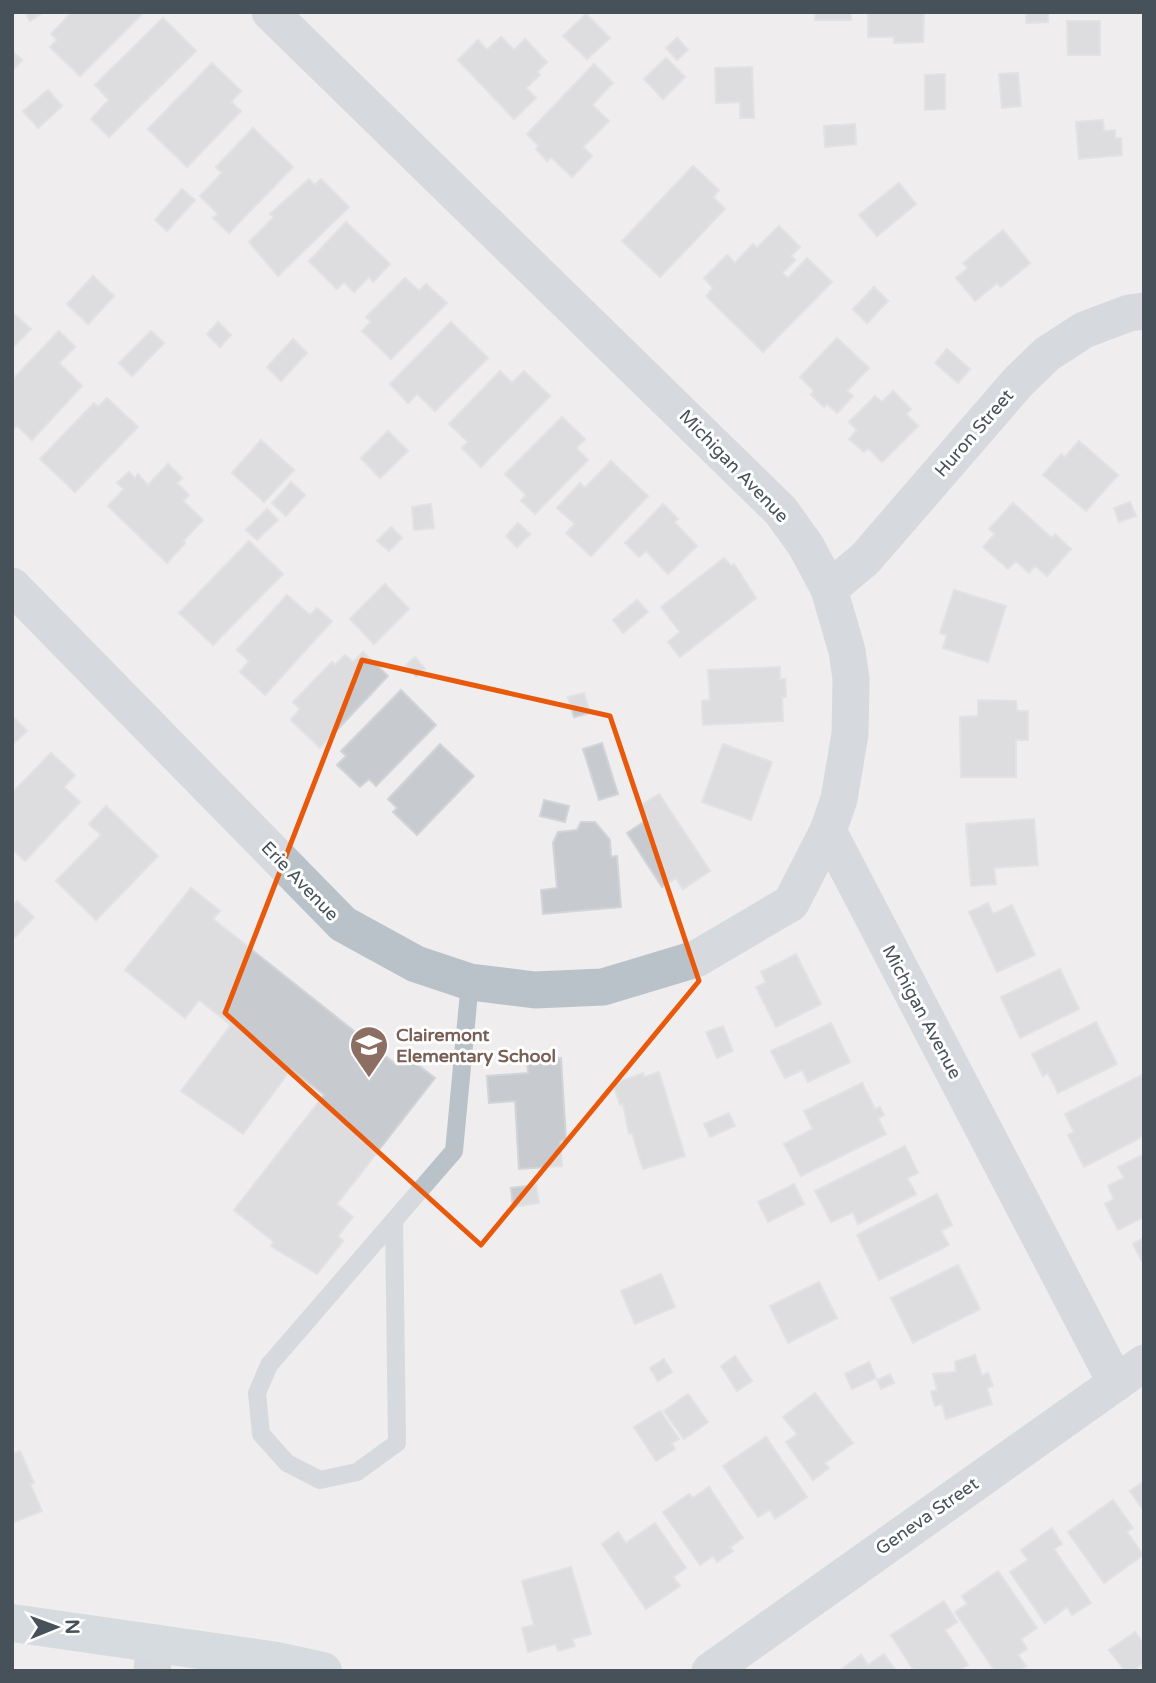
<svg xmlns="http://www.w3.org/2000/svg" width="1156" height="1683" viewBox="0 0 1156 1683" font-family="'Varela Round',sans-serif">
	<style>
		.building { fill: #c7cacf; stroke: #d1d4d8; stroke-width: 2 }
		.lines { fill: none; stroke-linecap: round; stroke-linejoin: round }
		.lane { stroke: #b9c2c9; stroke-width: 18 }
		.street { stroke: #b9c2c9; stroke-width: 37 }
		.secondary { stroke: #b9c5ce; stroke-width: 38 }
		.marked { fill: none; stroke: #e8590c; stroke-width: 5; stroke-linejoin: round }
		.labels { text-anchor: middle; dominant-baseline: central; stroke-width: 6; stroke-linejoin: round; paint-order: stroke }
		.street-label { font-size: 18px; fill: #465159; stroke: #fff }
		.education-label { font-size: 18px; font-weight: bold; fill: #785e54; stroke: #fff; text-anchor: start }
	</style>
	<rect width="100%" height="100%" fill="#efeded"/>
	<g class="building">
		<path d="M25,12h19l-14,9z"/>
		<path d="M72,12h72l-64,64 -30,-29 7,-7 -6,-6z"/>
		<rect x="815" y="12" width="36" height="8"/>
		<path d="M868,12h56l-1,30 -29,1v-6h-26z"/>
		<path d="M1026,12h35h-13v10l-22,1z"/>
		<path d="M586,14l24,24 -23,21 -24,-23z"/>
		<path d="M163,18l33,33 -87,86 -18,-18 18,-19 -14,-15z"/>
		<path d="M1067,21h33v34h-32z"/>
		<path d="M501,37l13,13 11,-11 22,23 -10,10 3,3 -14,13 10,10 -22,21 -56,-59 20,-20 9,10z"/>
		<path d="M677,38l11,12 -11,10 -11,-12z"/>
		<path d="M12,51l10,9 -10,11z"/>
		<path d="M666,58l19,19 -22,22 -19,-20z"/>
		<path d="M212,63l29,28 -10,11 10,9 -54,56 -39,-38z"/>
		<path d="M594,64l19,19 -21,22 17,16 -26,26 9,9 -20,21 -21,-20 -4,4 -11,-12 3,-3 -12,-12z"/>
		<path d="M752,67l2,51h-14v-16l-24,1 -1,-35z"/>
		<path d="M1018,73l3,33 -19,2 -3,-34z"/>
		<path d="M945,74v35l-20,1v-35z"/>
		<path d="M48,90l14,16 -24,22 -15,-17z"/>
		<path d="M1103,120l1,11 11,-1v8h6l1,17 -43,4 -3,-37z"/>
		<path d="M855,124l1,20 -31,3 -1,-21z"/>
		<path d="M253,128l40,39 -64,66 -16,-15 5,-4 -18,-18 22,-23 -6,-6z"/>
		<path d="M693,166l26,24 -6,7 12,12 -65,68 -38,-36z"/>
		<path d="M309,179l6,6 6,-6 28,28 -71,69 -29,-34 25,-25 -4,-3z"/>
		<path d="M899,183l17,21 -39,32 -18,-21z"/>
		<path d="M182,189l13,11 -28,31 -12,-11z"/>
		<path d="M346,222l44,42 -17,18 -4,-5 -15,15 -10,-10 -7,7 -28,-28z"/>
		<path d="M779,226l21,21 -9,9 4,4 -13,13 6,5 19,-20 25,24 -69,70 -57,-56 7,-8 -9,-10 23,-23 8,8 18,-19 4,4z"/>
		<path d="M1003,230l27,33 -29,24 -4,-4 -22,18 -19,-23 12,-10 -5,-5z"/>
		<path d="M93,276l21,20 -26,28 -21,-20z"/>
		<path d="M405,278l14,13 7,-7 21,19 -56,56 -29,-28 9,-9 -5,-5z"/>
		<path d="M874,287l14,14 -21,22 -14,-14z"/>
		<path d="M12,312l19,17 -19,19z"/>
		<path d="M218,322l13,13 -11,12 -13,-13z"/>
		<path d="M451,322l37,36 -53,53 -18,-17 -9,9 -18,-19z"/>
		<path d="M59,331l16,16 -16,16 23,23 -50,54 -15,-14 -5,4v-50z"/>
		<path d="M151,331l13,12 -32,33 -13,-13z"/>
		<path d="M837,338l32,30 -22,23 6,5 -16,17 -10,-9 -3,3 -13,-12 3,-4 -14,-14z"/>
		<path d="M293,339l14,14 -26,28 -14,-14z"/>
		<path d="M947,349l23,20 -12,14 -23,-20z"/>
		<path d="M500,371l12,12 12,-12 26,25 -69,71 -19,-19 6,-6 -19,-18z"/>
		<path d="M893,391l18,18 -5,5 12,12 -36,36 -14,-14 -4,4 -15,-13 8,-9 -8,-8 26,-26 7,6z"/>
		<path d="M107,398l31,29 -63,65 -35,-33 54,-56 4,4z"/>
		<path d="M562,417l23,22 -9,9 12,12 -53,54 -14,-13 5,-6 -21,-21z"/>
		<path d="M388,431l20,20 -28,27 -19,-20z"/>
		<path d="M261,440l33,30 -30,32 -32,-29z"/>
		<path d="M1079,441l39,34 -32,36 -43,-36 18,-21 4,3z"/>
		<path d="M611,461l37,35 -57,60 -25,-23 9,-9 -18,-16 23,-25 5,5z"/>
		<path d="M168,464l14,14 -5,5 12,12 -6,6 20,19 -20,21 2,2 -18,20 -59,-57 16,-17 -7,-6 12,-11 6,6 3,-4 10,11z"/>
		<path d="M291,482l14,13 -19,21 -14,-13z"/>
		<path d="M1130,502l6,14 -17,6 -5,-14z"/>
		<path d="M1013,503l39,35 3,-4 16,15 -24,27 -12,-10 -6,7 -13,-12 -8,8 -25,-22 12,-13 -6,-5z"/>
		<path d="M431,504l3,24 -20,2 -2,-23z"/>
		<path d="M663,504l15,15 -4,3 23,24 -29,28 -22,-23 -7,6 -14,-14z"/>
		<path d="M267,509l11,11 -21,20 -11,-10z"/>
		<path d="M518,523l12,11 -13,13 -11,-11z"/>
		<path d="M391,527l11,11 -13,13 -12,-10z"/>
		<path d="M249,541l34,33 -70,71 -34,-32z"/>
		<path d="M724,558l7,8 3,-2 22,34 -76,59 -12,-15 12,-10 -19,-25z"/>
		<path d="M385,584l24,25 -35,35 -24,-25z"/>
		<path d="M954,590l52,16 -18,56 -45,-14 4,-13 -7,-2z"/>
		<path d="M287,595l23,20 7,-7 15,13 -67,74 -25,-23 9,-11 -12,-11z"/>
		<path d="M637,600l11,12 -25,21 -10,-13z"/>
		<path d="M363,652l25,24 -68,72 -29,-28 9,-11 -7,-7 39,-40 3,3 10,-10 8,7z"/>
		<path d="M415,657l10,12 -9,7 -10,-11z"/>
		<path d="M780,667v12h5l1,18h-4l1,24 -80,4 -1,-24 8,-1 -2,-30z"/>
		<path d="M401,690l35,35 -60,61 -7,-7 -9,8 -23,-22 9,-9 -5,-5z"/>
		<path d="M584,693l6,20 -16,4 -6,-20z"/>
		<path d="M978,700l38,1 1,10h11v29h-12v37h-55l-1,-60 18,-1z"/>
		<path d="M12,716l15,15 -15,14z"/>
		<path d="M602,743l16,51 -19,6 -16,-51z"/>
		<path d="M440,744l34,32 -57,59 -24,-23 4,-4 -9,-9z"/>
		<path d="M723,744l49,18 -21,58 -49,-18z"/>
		<path d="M51,753l24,22 -11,12 16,15 -55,59 -13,-12v-56z"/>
		<path d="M659,794l51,77 -27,18 -7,-11 -14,9 -35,-54 21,-14 -8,-13z"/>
		<path d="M544,800l25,6 -4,16 -25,-6z"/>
		<path d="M106,806l52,50 -62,64 -40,-39 45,-46 -12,-11z"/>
		<path d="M1034,819l4,46 -44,3 2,16 -25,2 -5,-62z"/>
		<path d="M581,822h14l15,18 1,17 6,-1 4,51 -78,7 -2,-24 16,-2 -4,-45 5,-11 19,-2z"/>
		<path d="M191,888l29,23 -7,8 184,146 8,-10 30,23 -98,126 16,13 -15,19 5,5 -26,33 -46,-28 3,-4 -40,-32 90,-115 -33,-26 -48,65 -62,-43 50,-66 -32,-25 -14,18 -60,-48z"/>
		<path d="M17,901l17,16 -19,20 -3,-3v-28z"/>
		<path d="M988,903l5,11 19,-9 23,50 -38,17 -28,-60z"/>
		<path d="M796,954l25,50 -45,23 -20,-40 10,-5 -5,-10z"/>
		<path d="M1060,969l19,40 -59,29 -19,-41z"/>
		<path d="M1096,1022l21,42 -59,29 -10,-20 -5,3 -11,-22z"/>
		<path d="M831,1023l19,39 -42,20 -6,-12 -17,8 -14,-27z"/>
		<path d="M723,1026l10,25 -16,7 -11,-26z"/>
		<path d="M561,1058l5,82 -6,1 2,25 -43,3 -4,-68 -26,2 -2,-27 41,-3 -1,-13z"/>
		<path d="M659,1072l26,84 -42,13 -11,-36 -3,1 -6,-30 -3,1 -7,-21 30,-11 1,4z"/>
		<path d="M1144,1074v62l-60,31 -16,-32 6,-3 -9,-18z"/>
		<path d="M862,1083l13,26 5,-2 4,8 -6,3 8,16 -85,42 -17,-32 29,-15 -9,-18z"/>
		<path d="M729,1113l6,13 -25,11 -6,-13z"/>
		<path d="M905,1146l13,27 -11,5 9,16 -58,30 -5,-12 -22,10 -16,-31z"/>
		<path d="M1144,1154v63l-26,13 -13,-26 9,-5 -6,-13 16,-8 -6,-11z"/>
		<path d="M794,1184l10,20 -36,18 -10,-20z"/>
		<path d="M536,1185l3,18 -26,4 -2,-19z"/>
		<path d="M937,1194l15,31 -11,6 8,14 -70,35 -22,-45z"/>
		<path d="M1144,1238v27l-11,-21z"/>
		<path d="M958,1265l22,44 -67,34 -22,-45z"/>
		<path d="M661,1274l14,33 -40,17 -14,-33z"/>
		<path d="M819,1282l18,36 -49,25 -18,-37z"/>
		<path d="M975,1355l7,21 6,-3 5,13 -6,2 5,16 -46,15 -4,-15 -7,2 -4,-14 6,-2 -4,-16 23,-2 -1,-10z"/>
		<path d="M735,1356l17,25 -15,10 -16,-25z"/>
		<path d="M664,1359l8,13 -14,9 -8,-13z"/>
		<path d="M869,1362l7,16 -24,11 -7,-15z"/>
		<path d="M890,1374l4,9 -13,6 -4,-9z"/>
		<path d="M815,1393l38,50 -28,20 4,5 -16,12 -27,-38 11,-8 -14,-17z"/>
		<path d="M688,1394l20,28 -24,17 -20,-28z"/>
		<path d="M660,1411l19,28 -8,4 4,6 -19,12 -22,-34z"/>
		<path d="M766,1437l41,60 -32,22 -5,-9 -12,7 -35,-51z"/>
		<path d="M20,1451l14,32 -4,1 12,27 -30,12v-69z"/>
		<path d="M1144,1481v30l-14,-20z"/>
		<path d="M709,1487l34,51 -13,9 3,4 -16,11 -4,-6 -13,9 -37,-53 26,-18 4,4z"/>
		<path d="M1113,1500l20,28 -6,4 16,23 -39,28 -36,-51z"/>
		<path d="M655,1523l31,45 -13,9 7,9 -34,23 -44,-65 16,-12 8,11z"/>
		<path d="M1052,1528l10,16 -8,5 37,54 -19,12 -5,-8 -22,16 -35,-51 18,-12 -7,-10z"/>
		<path d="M571,1567l20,67 -19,5 3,7 -17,5 -2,-7 -28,8 -6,-24 12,-3 -12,-44z"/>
		<path d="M998,1571l39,57 -16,11 6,10 -9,6 8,11 -7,5h-24l-40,-59 12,-8 -5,-8z"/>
		<path d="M944,1601l13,21 -12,8 23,35 -7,4 1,2h-48l-23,-36z"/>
		<path d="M1135,1632l9,12v19l-12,8h-7l-16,-21z"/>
		<path d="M884,1654l12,17h-57l22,-16 7,10z"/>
	</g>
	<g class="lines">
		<path class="lane" d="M394,1220l3,223 -40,29 -37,8 -33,-17 -26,-29 -4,-41 12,-28 185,-214 16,-169"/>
		<g class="street">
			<path d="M12,586l331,338 73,40 54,18 65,8 68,-3 93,-28 95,-56 37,-72 11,-32 11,-65 1,-55 -4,-28 -18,-62 -23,-43 -25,-35 -511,-499"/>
			<path d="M829,589l36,-30 153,-177 29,-28 37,-24 45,-17 15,-2"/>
			<path d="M828,831l288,552"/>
			<path d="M152,1671l3,-28"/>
			<path d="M710,1671l434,-308"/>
		</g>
		<path class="secondary" d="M12,1623l265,38 46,10"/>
	</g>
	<path d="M0 0H1156V1683H0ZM362,660l248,56 89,265 -218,264 -256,-232z" fill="#efeded" fill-opacity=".55" fill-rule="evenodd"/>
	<path class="marked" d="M362,660l248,56 89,265 -218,264 -256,-232z"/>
	<defs>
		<symbol id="school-pin" viewBox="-11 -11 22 30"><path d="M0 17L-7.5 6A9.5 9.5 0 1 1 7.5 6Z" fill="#8d6e63" stroke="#fff"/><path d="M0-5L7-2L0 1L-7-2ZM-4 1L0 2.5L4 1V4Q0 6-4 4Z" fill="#fff"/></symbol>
	</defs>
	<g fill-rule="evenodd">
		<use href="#school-pin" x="347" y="1023" width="44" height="60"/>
	</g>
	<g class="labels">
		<g class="street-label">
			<text transform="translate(974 433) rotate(-49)">Huron Street</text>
			<text transform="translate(734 466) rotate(46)">Michigan Avenue</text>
			<text transform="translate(300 881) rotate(46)">Erie Avenue</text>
			<text transform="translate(922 1012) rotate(62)">Michigan Avenue</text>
			<text transform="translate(927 1516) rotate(-35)">Geneva Street</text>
		</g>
		<g class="education-label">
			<text x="396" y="1035">Clairemont<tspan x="396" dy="21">Elementary School</tspan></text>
		</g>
	</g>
	<rect width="1156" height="1683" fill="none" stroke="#465159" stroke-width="28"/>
	<g transform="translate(56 1627) rotate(89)" stroke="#ffffff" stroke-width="5" paint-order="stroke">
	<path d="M0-5L12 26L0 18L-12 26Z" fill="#465159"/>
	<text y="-10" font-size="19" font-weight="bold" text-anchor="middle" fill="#465159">N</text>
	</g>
</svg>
